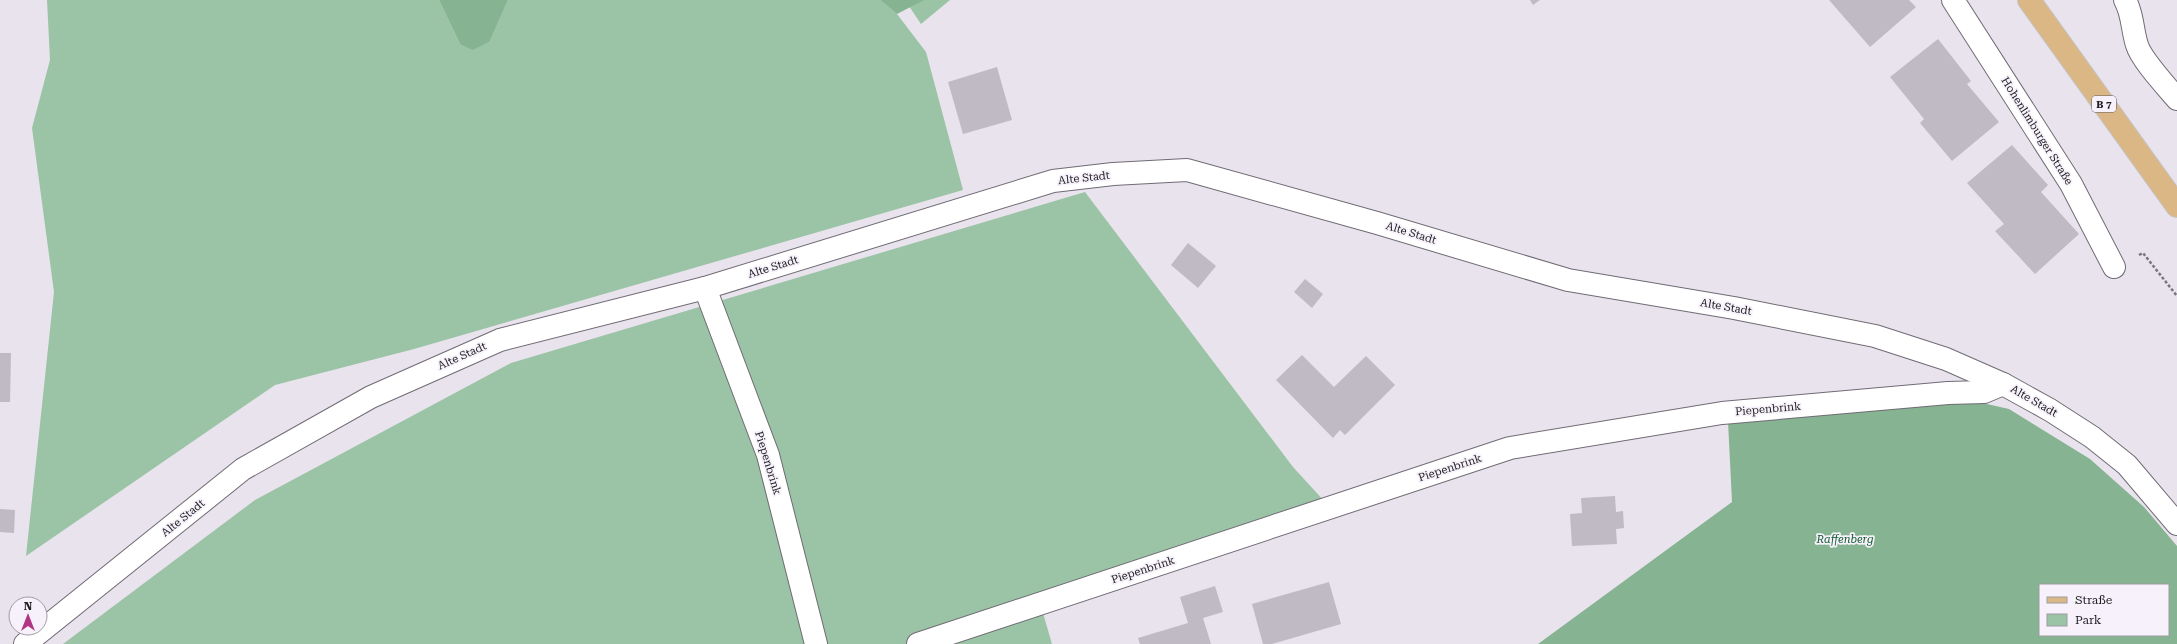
<svg xmlns="http://www.w3.org/2000/svg" width="2177" height="644" viewBox="0 0 2177 644" font-family="'Roboto Serif',serif">
	<style>
		.green { fill: #9bc3a5 }
		.forest { fill: #86b391; fill-rule: evenodd }
		.building { fill: #bfbac3 }
		.lines { fill: none; stroke-linecap: round; stroke-linejoin: round }
		.minor-casing { stroke: #706b74; stroke-width: 24 }
		.major-casing { stroke: #c4c4c5; stroke-width: 24 }
		.path { stroke: #79767c; stroke-width: 2.5; stroke-dasharray: 3 2; stroke-linecap: butt }
		.minor { stroke: #fff; stroke-width: 22 }
		.major { stroke: #dcb786; stroke-width: 22 }
		.labels { text-anchor: middle; dominant-baseline: central; stroke-width: 3.5; stroke-linejoin: round; paint-order: stroke }
		.shield { fill: #f6f1fa; stroke: #5e5c61; stroke-width: 1 }
		.shield-label { font-size: 10px; font-weight: bold; fill: #1d1c1f }
		.street-label { font-size: 11px; fill: #1d1c1f; stroke: #f6f1fa }
		.park-label { font-size: 11px; font-style: italic; fill: #115a30; stroke: #f6f1fa }
	</style>
	<rect width="100%" height="100%" fill="#e9e3ed"/>
	<g class="green">
		<path d="M47,0h392l21,44 30,-3 18,-41h372l17,14 29,38 37,138 -549,159 -139,36 -249,171 28,-264 -22,-164 18,-68z"/>
		<path d="M905,0h45l-29,24z"/>
		<path d="M1085,192l208,275 33,36 -288,93 14,48h-989l192,-144 256,-137z"/>
	</g>
	<g class="forest">
		<path d="M439,0h69l-18,41 -17,9 -13,-6z"/>
		<path d="M880,0h44l-27,14z"/>
		<path d="M1978,402l31,7 81,50 54,48 33,39v98h-639l194,-142 -4,-81zM2040,585h128v50h-128z"/>
	</g>
	<g class="building">
		<path d="M1530,0h10l-7,5z"/>
		<path d="M1829,0h80l7,7 -46,40z"/>
		<path d="M1938,39l33,42 -4,3 32,38 -47,39 -32,-38 4,-4 -34,-42z"/>
		<path d="M997,67l15,53 -49,14 -15,-52z"/>
		<path d="M2012,145l36,40 -7,7 38,42 -44,40 -40,-43 9,-7 -37,-41z"/>
		<path d="M1188,243l28,23 -18,22 -27,-23z"/>
		<path d="M1305,279l18,15 -11,14 -18,-16z"/>
		<path d="M0,353h11l-1,49h-10z"/>
		<path d="M1302,355l32,32 32,-31 29,29 -50,50 -5,-5 -7,8 -57,-58z"/>
		<path d="M1615,496l1,16 7,-1 1,17 -8,1 1,15 -45,2 -2,-32 12,-1 -1,-15z"/>
		<path d="M0,509l15,1 -1,23 -14,-1z"/>
		<path d="M1329,582l12,42 -69,20h-9l-11,-40z"/>
		<path d="M1215,586l8,26 -20,6 8,26h-71l-2,-6 50,-15 -8,-26z"/>
	</g>
	<g class="lines">
		<defs>
			<g id="minor">
				<path d="M1953,0l118,184 43,83"/>
				<path d="M2125,0c8,14 7,30 12,45 4,14 29,41 40,54"/>
				<path d="M705,288l63,167 48,189"/>
				<path d="M25,644l218,-175 128,-72 129,-57 205,-52 348,-107 60,-7 74,-4 190,53 191,57 166,28 141,28 71,23 57,25 47,26 42,27 35,28 50,59"/>
				<path d="M918,644l592,-196 212,-35 226,-20 36,-1 19,-8"/>
			</g>
			<path id="major" d="M2029,0l148,206"/>
		</defs>
		<use href="#minor" class="minor-casing"/>
		<use href="#major" class="major-casing"/>
		<path class="path" d="M2139,255l4,-2 34,43"/>
		<use href="#minor" class="minor"/>
		<use href="#major" class="major"/>
	</g>
	<g class="labels">
		<rect class="shield" x="2092" y="96" width="24" height="16" rx="3"/>
		<g class="shield-label">
			<text x="2104" y="104">B 7</text>
		</g>
		<g class="street-label">
			<text transform="translate(2037 131) rotate(58)">Hohenlimburger Straße</text>
			<text transform="translate(1084 178) rotate(-6)">Alte Stadt</text>
			<text transform="translate(1411 233) rotate(17)">Alte Stadt</text>
			<text transform="translate(773 267) rotate(-17)">Alte Stadt</text>
			<text transform="translate(1726 307) rotate(10)">Alte Stadt</text>
			<text transform="translate(462 356) rotate(-24)">Alte Stadt</text>
			<text transform="translate(2034 401) rotate(30)">Alte Stadt</text>
			<text transform="translate(1768 409) rotate(-5)">Piepenbrink</text>
			<text transform="translate(768 463) rotate(73)">Piepenbrink</text>
			<text transform="translate(1450 468) rotate(-18)">Piepenbrink</text>
			<text transform="translate(183 518) rotate(-39)">Alte Stadt</text>
			<text transform="translate(1143 570) rotate(-18)">Piepenbrink</text>
		</g>
		<g class="park-label">
			<text x="1845" y="539">Raffenberg</text>
		</g>
	</g>
	<rect x="2039" y="584" width="130" height="52" fill="#f6f1fa" stroke="#9f9ca2"/>
	<rect x="2047" y="597" width="20" height="6" fill="#dcb786" stroke="#9f9ca2"/>
	<text x="2075" y="604" font-size="12" fill="#1d1c1f">Straße</text>
	<rect x="2047" y="614" width="20" height="12" fill="#9bc3a5" stroke="#9f9ca2"/>
	<text x="2075" y="624" font-size="12" fill="#1d1c1f">Park</text>
	<g transform="translate(28 616)"><circle r="19" fill="#f6f1fa" stroke="#9f9ca2"/>
	<path d="M0-3L7 15L0 10L-7 15Z" fill="#b23585"/>
	<text y="-6" font-size="11" font-weight="bold" text-anchor="middle" fill="#1d1c1f">N</text>
	</g>
</svg>
